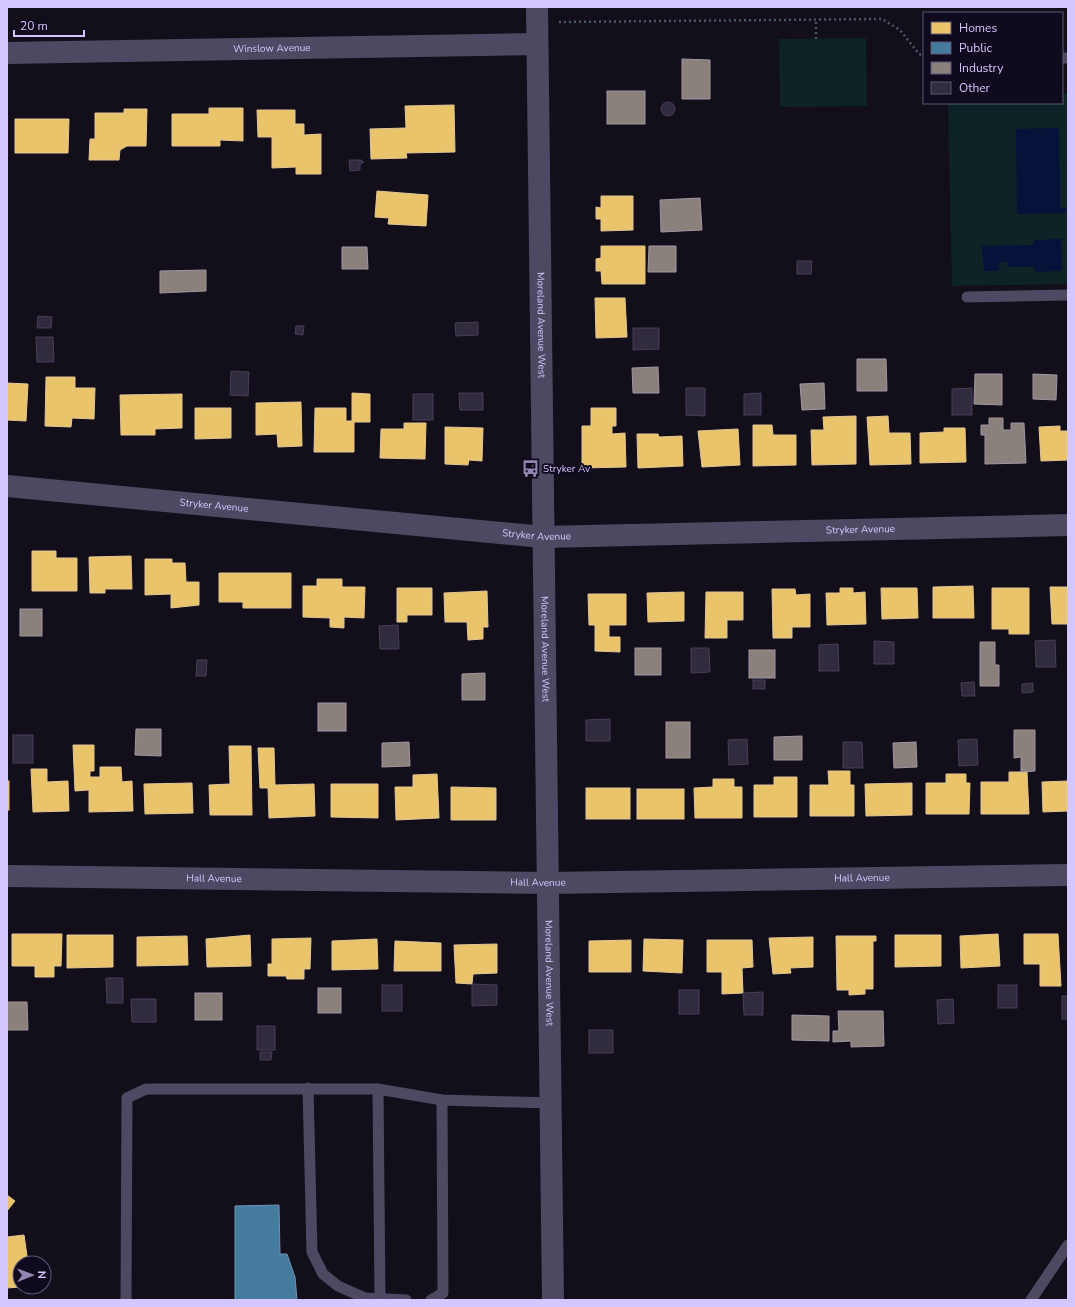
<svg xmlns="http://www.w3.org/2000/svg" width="1075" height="1307" viewBox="0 0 1075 1307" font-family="'Nunito Sans',sans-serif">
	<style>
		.green { fill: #0e2326 }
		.water { fill: #061239 }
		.homes { fill: #e9c46a; stroke: #e3c597 }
		.public { fill: #457b9d; stroke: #7092ba }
		.industry { fill: #8a817c; stroke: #a096a3 }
		.building { fill: #302b3d; stroke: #473f58 }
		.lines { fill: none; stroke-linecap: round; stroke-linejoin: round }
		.path { stroke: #4a5768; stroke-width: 2.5; stroke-dasharray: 2 3; stroke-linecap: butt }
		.service { stroke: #4e4963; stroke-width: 11 }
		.minor { stroke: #4e4963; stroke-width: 22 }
		.tertiary { stroke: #4e4963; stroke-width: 22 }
		.labels { text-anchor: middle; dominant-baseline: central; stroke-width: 4; stroke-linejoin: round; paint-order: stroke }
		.street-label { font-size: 10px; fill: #d4c7ff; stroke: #100a1e }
		.poi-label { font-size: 10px; fill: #d4c7ff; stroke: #100a1e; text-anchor: start }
	</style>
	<rect width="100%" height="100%" fill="#120e1a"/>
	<g class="green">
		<path d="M866,38l1,68 -87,1 -1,-68z"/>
		<path d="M1062,94h6v190l-116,2 -4,-183h114z"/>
	</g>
	<g class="water">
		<path d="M1059,128l1,80h6v5l-49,1 -1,-85z"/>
		<path d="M1061,239l1,32 -27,1 -1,-5h-27v-5h-7l-1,9h-15l-2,-25 52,-1v-5z"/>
	</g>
	<g class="homes">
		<path d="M454,105l1,47 -49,1 1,5 -36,1 -1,-30 36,-1 -1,-22z"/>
		<path d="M209,108h34v33l-23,-1v6h-48v-32h37z"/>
		<path d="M124,109h23l-1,37h-19l-7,4 -1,10h-30l1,-21h5v-26h29z"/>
		<path d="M257,110h38v14h9v11l17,-1v40h-25v-7l-24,1v-31h-14z"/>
		<path d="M15,119h54l-1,34h-53z"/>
		<path d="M377,191l51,4 -2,31 -38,-2 1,-6 -14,-1z"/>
		<path d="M601,196h32v34l-32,1v-12h-5v-12l5,1z"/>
		<path d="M601,246h44v38h-43l-1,-13h-5v-12l5,-1z"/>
		<path d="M595,298h30l2,39 -31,1z"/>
		<path d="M46,377h29v11h20l-1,31 -22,-1 -1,9 -26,-1z"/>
		<path d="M7,383l21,1 -2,37 -19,-1z"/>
		<path d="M352,393l18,1v28h-16v30h-40l1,-44h31v13h6z"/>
		<path d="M182,394v34l-27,1v6h-34l-1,-40z"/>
		<path d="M301,402l1,44 -24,1 -1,-13 -21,1v-32z"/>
		<path d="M195,408h36v30l-36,1z"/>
		<path d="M591,408h25v18h-4v8l13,-1 1,34 -44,1v-42h9z"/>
		<path d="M856,416v48l-44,1 -1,-35h13l-1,-13z"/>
		<path d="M888,416l1,17h21l1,31 -41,1 -3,-48z"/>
		<path d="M404,423h22l-1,36 -45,-1 1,-29h23z"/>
		<path d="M753,425h19l1,10h23v30l-43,1z"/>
		<path d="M1060,426v5h8v29l-27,1 -2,-34z"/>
		<path d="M445,427l38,1 -1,33 -13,-1 -1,5 -23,-1z"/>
		<path d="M944,428h21l1,34 -46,1v-30l24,-1z"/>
		<path d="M738,429l2,36 -38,2 -4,-36z"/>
		<path d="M637,434h21l1,3 23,-1 1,30 -45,2z"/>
		<path d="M32,551h24v7h21v33h-45z"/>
		<path d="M131,556l1,33h-27v4h-15l-1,-36z"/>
		<path d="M145,559h27v4h13l1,19h13v23l-28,3v-14l-26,1z"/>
		<path d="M219,573h72v35h-48v-6h-24z"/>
		<path d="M317,579h25v8h23l-1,31 -20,-1v11l-14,-1v-9l-27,-1v-31h14z"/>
		<path d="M973,586l1,32h-41v-31z"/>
		<path d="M1050,587h18v37h-16z"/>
		<path d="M397,588h35v27h-25v7h-10z"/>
		<path d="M840,588h13v5l12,-1 1,32 -39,1 -1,-32h14z"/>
		<path d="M881,588h36l1,30 -36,1z"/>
		<path d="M992,588h37v46h-20v-5h-17z"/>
		<path d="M772,589h23l1,6 14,-1v33h-18v11h-19z"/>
		<path d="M487,591l1,36h-5v12l-15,1 -1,-18h-22l-1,-29z"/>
		<path d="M684,592v29l-36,1 -1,-29z"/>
		<path d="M706,592h37v28h-16v18h-22z"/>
		<path d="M588,594h38v31h-17v12h11v15l-25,-1v-26h-6z"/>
		<path d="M73,745h21v26h-4v6h10v-10h21l1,15 10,-1 1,30 -44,1v-22l-14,1z"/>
		<path d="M229,746h22l1,69h-42l-1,-30 21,-1z"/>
		<path d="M258,748h16l1,37 39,-1 1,32 -46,2 -1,-30h-8z"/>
		<path d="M31,769h16v13l21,-1 1,30 -36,1z"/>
		<path d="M828,771h22v14h4v31h-44v-31h19z"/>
		<path d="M1009,772h18l2,42h-48v-32h28z"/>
		<path d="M437,774l2,44 -43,2 -1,-33h18v-12z"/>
		<path d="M946,774h20v9h4l-1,31h-43v-31h20z"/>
		<path d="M774,777h23v40h-43v-32h20z"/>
		<path d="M713,779h21v8h8v31h-47l-1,-30 19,-1z"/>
		<rect x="7" y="781" width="2" height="29"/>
		<path d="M1068,781v30l-25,1 -1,-30z"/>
		<path d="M192,783l1,30 -48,1 -1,-30z"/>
		<path d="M912,783v32l-46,1 -1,-32z"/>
		<path d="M331,784h47v34l-47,-1z"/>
		<path d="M451,787l45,1v32h-45z"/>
		<rect x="586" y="788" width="44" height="31"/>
		<rect x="637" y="789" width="47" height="30"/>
		<path d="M12,934h50l-1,32h-7v11h-19v-11h-23z"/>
		<path d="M998,934l2,32 -39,2 -1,-32z"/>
		<path d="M1024,934h34l3,52h-21v-22h-16z"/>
		<path d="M67,935h46v32l-46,1z"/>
		<path d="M250,935l1,31 -44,1 -1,-28z"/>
		<path d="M895,935h46v31l-46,1z"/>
		<path d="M187,936l1,29 -51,1v-29z"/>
		<path d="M836,936h40v5h-3v48h-8v5l-16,1v-5h-12z"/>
		<path d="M813,937v30l-23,1 1,5 -18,1 -4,-36z"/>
		<path d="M311,938l-1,31h-6v10h-17l-1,-3h-18v-12h4v-25z"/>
		<path d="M377,939l1,30 -46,1v-29z"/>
		<path d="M644,939l39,1 -1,33 -39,-2z"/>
		<path d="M631,940v32h-42v-31z"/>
		<path d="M707,940h45l1,27 -11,1 1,25 -21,1v-22h-15z"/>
		<path d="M395,941l46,2v28h-47z"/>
		<path d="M497,944v29l-24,1 -1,10 -16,-1 -2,-38z"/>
		<path d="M7,1195l8,6 -8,10z"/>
		<path d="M24,1235l4,28h-8v24l-13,1v-51z"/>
	</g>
	<path class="public" d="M279,1205l1,49h7l8,23 2,23h-62v-94z"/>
	<g class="industry">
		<path d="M682,59l28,1v39h-28z"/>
		<rect x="607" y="91" width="38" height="33"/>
		<path d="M700,198l2,32 -41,2 -1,-32z"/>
		<path d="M649,246h27v26h-28z"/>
		<path d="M342,247h25l1,22h-26z"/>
		<path d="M206,270v21l-46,2v-22z"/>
		<path d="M857,359h29l1,32h-30z"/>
		<path d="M658,367l1,26h-26l-1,-25z"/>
		<path d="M975,374h27v31l-28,-1z"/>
		<path d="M1033,374l24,1 -1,25 -23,-1z"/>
		<path d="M824,383l1,26 -23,1 -2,-26z"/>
		<path d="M989,418h14v12h8v-7h13l2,40 -41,1v-29h-4v-10h8z"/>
		<rect x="20" y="609" width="22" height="27"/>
		<path d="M980,642h15v23h4v21h-19z"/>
		<rect x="635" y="648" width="26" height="27"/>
		<rect x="749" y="650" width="26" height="28"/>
		<path d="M485,673v27h-23v-26z"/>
		<rect x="318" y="703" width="28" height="28"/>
		<rect x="666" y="722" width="24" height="36"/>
		<path d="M136,729h25v27l-26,-1z"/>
		<path d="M1014,730h21v41l-14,1v-15l-7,1z"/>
		<path d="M802,736v24h-28v-23z"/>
		<path d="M409,742l1,24 -28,1v-24z"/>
		<path d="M916,742l1,25 -23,1 -1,-25z"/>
		<rect x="318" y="988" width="23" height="25"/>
		<rect x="195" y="993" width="27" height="27"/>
		<path d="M7,1002h20l1,28h-21z"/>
		<path d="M838,1011h45l1,35 -33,1v-6l-18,1v-11h6z"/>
		<path d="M792,1015l37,1v25l-37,-1z"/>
	</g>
	<g class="building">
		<circle cx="668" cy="109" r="7"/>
		<path d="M349,160h12l3,2 -4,2v6l-10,1z"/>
		<path d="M797,261h15l-1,13h-14z"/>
		<path d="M38,316l14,1 -1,11h-14z"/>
		<path d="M478,322v13l-22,1 -1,-13z"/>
		<path d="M296,326h8l-1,9 -8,-1z"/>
		<path d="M633,328h26v21l-26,1z"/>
		<path d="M36,337h17l1,25h-17z"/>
		<path d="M231,371l18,1 -1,24 -18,-1z"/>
		<path d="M686,388h19v28l-19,-1z"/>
		<path d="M972,388v27h-20v-26z"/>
		<path d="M459,393h24v17h-23z"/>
		<path d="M761,393v22h-17v-21z"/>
		<rect x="413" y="394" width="20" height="26"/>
		<path d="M398,625l1,24h-19l-1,-23z"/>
		<path d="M1055,640l1,27h-20l-1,-26z"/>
		<path d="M874,641l20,1v22h-20z"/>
		<path d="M838,644l1,27h-20v-26z"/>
		<path d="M691,648h18l1,24 -19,1z"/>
		<path d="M197,660h10l-1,16h-10z"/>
		<rect x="753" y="680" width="12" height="9"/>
		<path d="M974,682l1,14h-13l-1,-13z"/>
		<path d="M1033,683v9l-11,1v-9z"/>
		<path d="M610,719v22h-24v-21z"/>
		<rect x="13" y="735" width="20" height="28"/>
		<path d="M747,739l1,25 -19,1 -1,-25z"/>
		<path d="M977,739l1,26 -19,1 -1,-26z"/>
		<path d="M843,742h19l1,26h-20z"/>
		<path d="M106,978h17v25h-16z"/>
		<path d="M472,984l25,1v20l-25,1z"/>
		<rect x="382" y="985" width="20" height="26"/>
		<rect x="998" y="985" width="19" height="23"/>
		<rect x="679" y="990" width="20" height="24"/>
		<path d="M763,992v23h-19l-1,-22z"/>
		<rect x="1062" y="996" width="6" height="23"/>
		<path d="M131,999h25v23h-24z"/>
		<path d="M953,999l1,24 -16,1 -1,-24z"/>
		<rect x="257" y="1026" width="18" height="24"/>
		<rect x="589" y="1030" width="24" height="23"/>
		<path d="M260,1052h12l-1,8h-11z"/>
	</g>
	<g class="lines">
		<g class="path">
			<path d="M559,22l323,-3 18,11 19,24 5,2"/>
			<path d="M816,39v-19"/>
		</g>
		<g class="service">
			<path d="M1062,58h6"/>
			<path d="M967,297l101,-2"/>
			<path d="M308,1088l4,164 11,22 15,12 27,12 41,2"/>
			<path d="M378,1089l2,210"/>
			<path d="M126,1300l1,-202 19,-9h232l64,11 108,3"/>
			<path d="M431,1300l12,-7 -1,-193"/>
			<path d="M1031,1300l37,-55"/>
		</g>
		<g class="minor">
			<path id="s1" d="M7,53l530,-9"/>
			<path id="s2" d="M7,486l536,51 525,-12"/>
			<path id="s3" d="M7,876l540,7 521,-8"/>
		</g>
		<path class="tertiary" id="s4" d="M537,7l16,1293"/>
	</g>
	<defs>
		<symbol id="bus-bare" viewBox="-9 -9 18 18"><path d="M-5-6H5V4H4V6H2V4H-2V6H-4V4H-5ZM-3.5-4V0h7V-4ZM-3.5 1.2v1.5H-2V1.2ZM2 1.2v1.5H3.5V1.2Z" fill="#9086af" stroke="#100a1e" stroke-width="2.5" paint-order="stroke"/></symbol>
	</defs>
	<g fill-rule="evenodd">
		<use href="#bus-bare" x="518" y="456" width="25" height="25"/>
	</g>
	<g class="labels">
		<g class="street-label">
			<text stroke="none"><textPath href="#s1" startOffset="265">Winslow Avenue</textPath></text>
			<text stroke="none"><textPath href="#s4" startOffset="318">Moreland Avenue West</textPath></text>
			<text stroke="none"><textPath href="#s2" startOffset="208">Stryker Avenue</textPath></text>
			<text stroke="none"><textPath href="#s2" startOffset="856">Stryker Avenue</textPath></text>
			<text stroke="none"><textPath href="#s2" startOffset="532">Stryker Avenue</textPath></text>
			<text stroke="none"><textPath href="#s4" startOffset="642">Moreland Avenue West</textPath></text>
			<text stroke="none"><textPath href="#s3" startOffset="855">Hall Avenue</textPath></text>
			<text stroke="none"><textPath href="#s3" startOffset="207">Hall Avenue</textPath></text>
			<text stroke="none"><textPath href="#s3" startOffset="531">Hall Avenue</textPath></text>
			<text stroke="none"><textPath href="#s4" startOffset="966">Moreland Avenue West</textPath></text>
		</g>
		<g class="poi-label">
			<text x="543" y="469">Stryker Av</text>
		</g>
	</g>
	<rect width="1075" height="1307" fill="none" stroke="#d4c7ff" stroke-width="16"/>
	<rect x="923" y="12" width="140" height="92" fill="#100a1e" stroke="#5e5678"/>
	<rect x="931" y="22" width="20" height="12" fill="#e9c46a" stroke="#5e5678"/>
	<text x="959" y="32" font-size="12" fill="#d4c7ff">Homes</text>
	<rect x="931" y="42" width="20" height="12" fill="#457b9d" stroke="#5e5678"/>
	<text x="959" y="52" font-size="12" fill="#d4c7ff">Public</text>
	<rect x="931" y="62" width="20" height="12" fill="#8a817c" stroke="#5e5678"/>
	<text x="959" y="72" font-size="12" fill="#d4c7ff">Industry</text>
	<rect x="931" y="82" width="20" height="12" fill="#302b3d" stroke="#5e5678"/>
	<text x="959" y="92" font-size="12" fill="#d4c7ff">Other</text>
	<g transform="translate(32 1275) rotate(89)"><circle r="19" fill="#100a1e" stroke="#5e5678"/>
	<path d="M0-3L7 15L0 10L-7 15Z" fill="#9086af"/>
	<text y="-6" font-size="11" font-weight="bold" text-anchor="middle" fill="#d4c7ff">N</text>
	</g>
	<path d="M14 30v6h70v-6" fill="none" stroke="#d4c7ff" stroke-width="2"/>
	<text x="20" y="30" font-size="12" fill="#d4c7ff" stroke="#100a1e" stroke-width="3" paint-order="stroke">20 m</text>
</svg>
